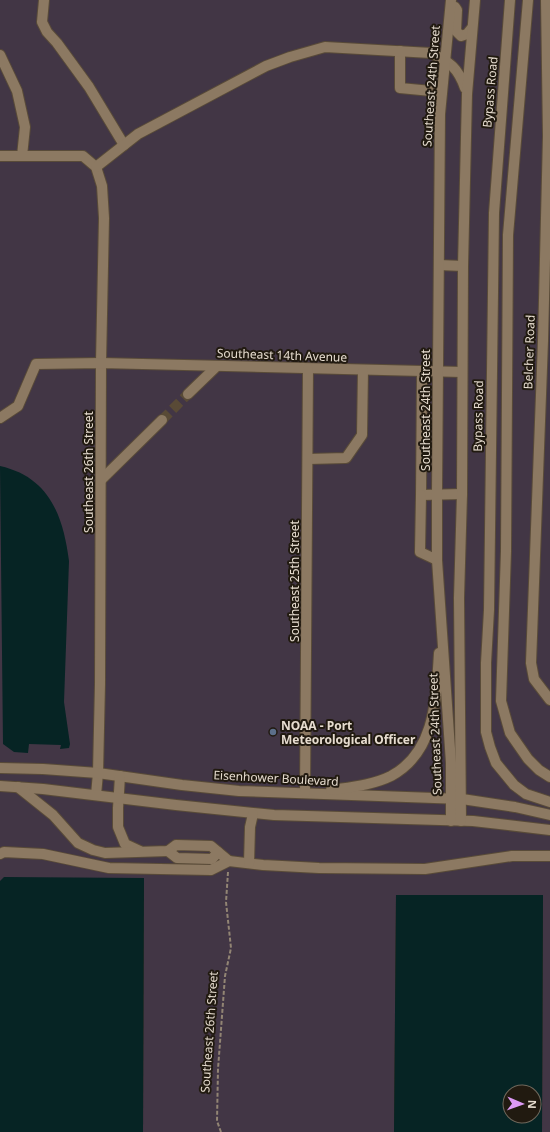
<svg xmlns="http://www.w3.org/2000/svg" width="550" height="1132" viewBox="0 0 550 1132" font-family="'Noto Sans',sans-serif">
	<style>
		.industrial { fill: #423645 }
		.water { fill: #062424; fill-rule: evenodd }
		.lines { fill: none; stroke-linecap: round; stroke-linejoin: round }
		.minor-tunnel { stroke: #594a36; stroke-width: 10; stroke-dasharray: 10 5; stroke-linecap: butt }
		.minor-casing { stroke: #594b38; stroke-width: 12 }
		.path { stroke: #928574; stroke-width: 2; stroke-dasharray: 4 2; stroke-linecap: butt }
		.minor { stroke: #8c7962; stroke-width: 10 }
		.service-dot { fill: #5c6f8a; stroke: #211a10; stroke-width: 1.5 }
		.labels { text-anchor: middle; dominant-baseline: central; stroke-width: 4; stroke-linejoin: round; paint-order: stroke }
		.street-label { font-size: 12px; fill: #e6dccf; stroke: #211a10 }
		.poi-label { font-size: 12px; font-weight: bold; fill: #e6dccf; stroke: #211a10; text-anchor: start }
	</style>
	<rect width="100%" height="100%" fill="#40301b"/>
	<path class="industrial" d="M0,0h550v1132h-8l1,-237h-147l-2,237h-251l1,-254 -144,3z"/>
	<g class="water">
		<path d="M0,466c49,11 63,49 69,95l-5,141 6,42 -1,4 -9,1 1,-4 -32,-1 -1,9 -14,-1 -11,-8z"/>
		<path d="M4,877l140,1 -1,254h-143v-251z"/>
		<path d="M396,895h147l-1,237h-148zM510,1092h24v24h-24z"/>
	</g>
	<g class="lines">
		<path class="minor-tunnel" d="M162,420l26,-26"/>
		<defs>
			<g id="minor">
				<path d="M44,0l-2,22 5,10 10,11 32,44 35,58"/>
				<path d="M510,0l-16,213 -5,397 -3,53v69l4,15 6,16 18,22 12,9 24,8"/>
				<path d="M528,0l-20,235 -2,316 -5,150 9,32 18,26 11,11 11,7"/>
				<path d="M546,0l2,136 -5,205 -12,322 3,16 16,21"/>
				<path d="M455,7l2,3 -1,21 5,5 6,-2 4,-5"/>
				<path d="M400,51v37l42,4"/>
				<path d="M0,55l17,36 8,36 -3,29"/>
				<path d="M0,156h83l13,11 6,19 2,32 -3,145 -1,321 -2,89 -2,22"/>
				<path d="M96,167l42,-33 128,-68 24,-9 35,-10 106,6c19,9 27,15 34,35"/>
				<path d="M439,265l24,1"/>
				<path d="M422,372l-1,123 41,-1"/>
				<path d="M188,394l29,-28"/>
				<path d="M0,418l18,-12 18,-42 65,-1 361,9"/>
				<path d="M308,459l38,-1 16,-23 1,-65"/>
				<path d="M101,480l61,-60"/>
				<path d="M421,495l-1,57 17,8"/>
				<path d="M0,768l43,1 55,4 84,12 57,6 223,8 53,8 35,8"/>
				<path d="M120,776l-2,32v19l7,17 15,7"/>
				<path d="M0,786l43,3 133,16 98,10 199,6 77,9"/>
				<path d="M18,787l35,28 25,28 15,7 12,3 63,-2 8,-6 35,1 18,15"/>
				<path d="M331,790c20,-3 42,-5 60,-14 45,-24 45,-78 48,-123"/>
				<path d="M305,793l3,-424"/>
				<path d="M451,821v-58l-14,-203v-66l3,-380 11,-114"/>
				<path d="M461,821l-2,-223 3,-104 1,-228 4,-172 8,-94"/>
				<path d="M168,851l9,7 35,1 6,-7"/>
				<path d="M0,854l4,-2 39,2 66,14 102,2 18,-9 34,4 56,3 106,1 87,-13h38"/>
				<path d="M249,863l1,-36 3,-13"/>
			</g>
		</defs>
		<use href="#minor" class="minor-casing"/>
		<path class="path" d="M221,1132l-4,-11 1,-52 7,-93 6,-28 -5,-46 2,-30"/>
		<use href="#minor" class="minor"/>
	</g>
	<circle class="service-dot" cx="273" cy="732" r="4"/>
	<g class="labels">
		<g class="street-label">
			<text transform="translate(431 86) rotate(-86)">Southeast 24th Street</text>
			<text transform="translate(490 92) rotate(-85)">Bypass Road</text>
			<text transform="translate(529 352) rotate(-88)">Belcher Road</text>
			<text transform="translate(282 355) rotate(2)">Southeast 14th Avenue</text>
			<text transform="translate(425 410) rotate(-90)">Southeast 24th Street</text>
			<text transform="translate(478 416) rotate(-89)">Bypass Road</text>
			<text transform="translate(88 472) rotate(-90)">Southeast 26th Street</text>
			<text transform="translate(294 581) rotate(-90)">Southeast 25th Street</text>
			<text transform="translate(435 734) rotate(-92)">Southeast 24th Street</text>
			<text transform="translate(276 778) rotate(3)">Eisenhower Boulevard</text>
			<text transform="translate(209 1032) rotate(-86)">Southeast 26th Street</text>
		</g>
		<g class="poi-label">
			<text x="281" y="725">NOAA - Port<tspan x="281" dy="14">Meteorological Officer</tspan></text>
		</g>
	</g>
	<g transform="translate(522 1104) rotate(92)"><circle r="19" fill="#211a10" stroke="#70685c"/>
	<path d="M0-3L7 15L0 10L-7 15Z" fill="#dc99f4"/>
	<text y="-6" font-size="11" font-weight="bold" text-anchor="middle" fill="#e6dccf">N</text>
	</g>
</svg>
